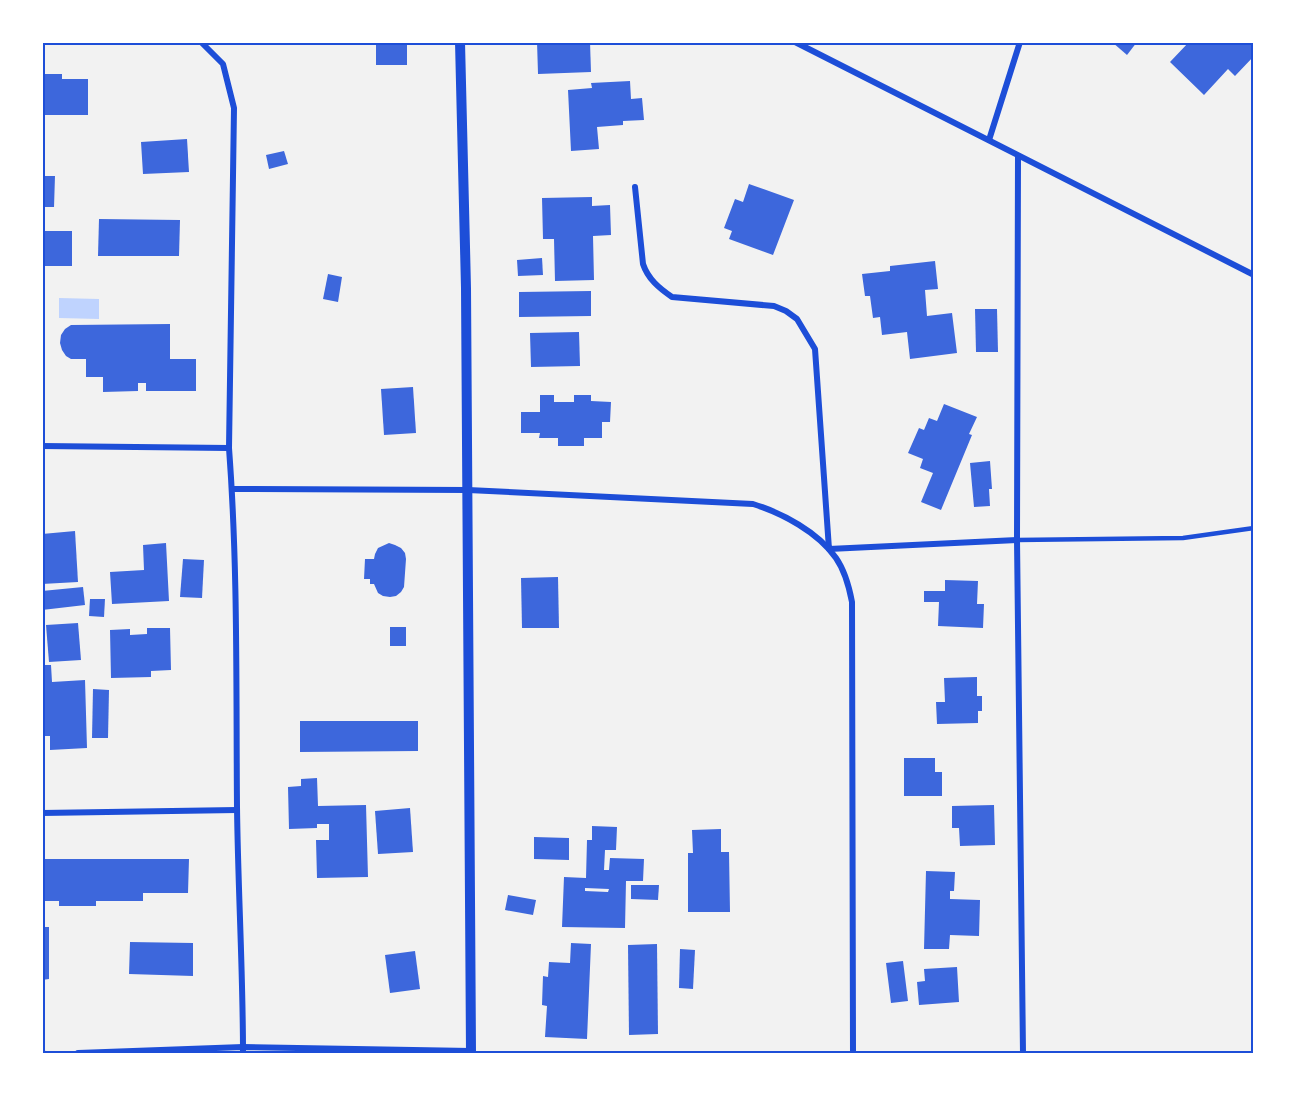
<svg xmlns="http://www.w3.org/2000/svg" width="1296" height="1095" viewBox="0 0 1296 1095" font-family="'Source Serif 4',serif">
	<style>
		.water { fill: #bfd3fe }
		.building { fill: #3d67dc; fill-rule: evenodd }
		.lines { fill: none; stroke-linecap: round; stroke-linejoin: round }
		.service { stroke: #1d4ed8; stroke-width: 4.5 }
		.minor { stroke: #1d4ed8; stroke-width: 6 }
		.tertiary { stroke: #1d4ed8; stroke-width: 10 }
		.neatline { fill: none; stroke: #1d4ed8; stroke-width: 2 }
	</style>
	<rect width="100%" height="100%" fill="#f2f2f2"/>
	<path class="water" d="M59,298l40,1v20l-40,-1z"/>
	<g class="building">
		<rect x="376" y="42" width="31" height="23"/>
		<path d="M537,42h53l1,30 -53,2z"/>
		<path d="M1112,42h25l-10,13z"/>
		<path d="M1189,42l12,1 2,-1h51v14l-19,20 -7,-7 -24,26 -34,-33z"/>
		<path d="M42,74h20v5h26v36h-46z"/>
		<path d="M630,81l1,18 11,-1 2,22 -21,1v4l-26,2 2,22 -28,2 -3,-61 24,-2 -1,-5z"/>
		<path d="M187,139l2,33 -46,2 -2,-32z"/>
		<path d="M284,151l4,13 -19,5 -3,-14z"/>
		<path d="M42,176h13l-1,31h-12z"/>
		<path d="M749,184l45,16 -21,55 -44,-16 3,-8 -8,-3 11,-29 8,3z"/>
		<path d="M592,197v9l18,-1 1,30 -18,1 1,44 -39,1 -1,-42h-11l-1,-41z"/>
		<path d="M99,219l81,1 -1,36h-81z"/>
		<rect x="42" y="231" width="30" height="35"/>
		<path d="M542,258l1,17 -25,1 -1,-16z"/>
		<path d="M935,261l3,28 -13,1 2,26 25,-3 5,40 -47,6 -3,-27 -25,3 -2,-18 -7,1 -3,-22h-5l-3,-22 28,-3v-5z"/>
		<path d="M328,274l14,3 -4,25 -15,-3z"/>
		<path d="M591,291v25l-72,1v-25z"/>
		<path d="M975,309h22l1,43h-22z"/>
		<path d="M170,324v35h26v32h-50v-8h-8v8l-35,1v-15h-17v-18h-15l-5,-3 -4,-6 -2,-7 1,-8 4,-6 6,-4z"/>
		<path d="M579,332l1,34 -49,1 -1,-34z"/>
		<path d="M413,387l3,46 -32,2 -3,-46z"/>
		<path d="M540,395h14v7h20v-7h17v6l20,1 -1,20h-8v16h-18v8h-26v-8h-19l1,-5h-19v-21h19z"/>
		<path d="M944,404l33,13 -8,17 3,1 -31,75 -20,-8 12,-29 -13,-5 3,-9 -15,-6 11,-25 5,2 5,-12 8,3z"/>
		<path d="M990,461l2,28h-3l1,17 -16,1 -4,-44z"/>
		<path d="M75,531l3,51 -36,2v-50z"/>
		<path d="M166,543l3,58 -57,3 -2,-32 34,-2 -1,-25z"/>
		<path d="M389,543l6,2 6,3 4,5 1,6 -2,28 -3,5 -5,4 -6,1 -7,-1 -5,-3 -4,-9h-4v-5h-6l1,-20h9l1,-5 3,-6z"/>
		<path d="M183,559l21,1 -2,38 -22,-1z"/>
		<path d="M558,577l1,51h-37l-1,-50z"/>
		<path d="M945,580l33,1 -1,23h7l-1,24 -45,-2 1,-24h-15v-11h21z"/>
		<path d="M83,587l2,18 -43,5v-19z"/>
		<path d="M90,599h15l-1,18 -15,-1z"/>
		<path d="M78,623l3,37 -32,2 -3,-37z"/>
		<rect x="390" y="627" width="16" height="19"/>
		<path d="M147,628h23l1,42 -20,1v6l-40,1 -1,-48 20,-1v6l17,-1z"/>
		<path d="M42,665h9l1,17 33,-2 2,68 -37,2v-14h-8z"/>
		<path d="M977,677v19h5v15h-4v12l-41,1 -1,-22h9l-1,-24z"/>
		<path d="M93,689l16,1 -1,48h-16z"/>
		<path d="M300,721h118v30l-118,1z"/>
		<path d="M904,758h31v14h7v24h-38z"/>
		<path d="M317,778l1,28 48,-1 2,72 -51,1 -1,-38h13v-16h-12v4l-28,1 -1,-42 13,-1v-7z"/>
		<path d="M994,805l1,40 -35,1 -1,-18h-7v-22z"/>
		<path d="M410,808l3,44 -35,2 -3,-43z"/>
		<path d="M592,826l25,1 -1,23h-11l-1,20h5l1,-12 34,1 -1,22h-17l-1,47 -63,-1 2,-50 22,1 1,-38h5zM585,888l24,1 -1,3 -23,-1z"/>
		<path d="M721,829v23h8l1,60h-42v-59h5l-1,-23z"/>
		<path d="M534,837l35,1v22l-35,-1z"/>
		<path d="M42,859h147l-1,34h-45v8h-47v5h-37v-5h-17z"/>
		<path d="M926,871l29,1 -1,19h-4v8l30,1 -1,36 -29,-1 -1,14h-25z"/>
		<path d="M631,885h28l-1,15 -27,-1z"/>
		<path d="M508,895l28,5 -3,15 -28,-5z"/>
		<path d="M42,927h7v52l-7,1z"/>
		<path d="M130,942l63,1v33l-64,-2z"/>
		<path d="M571,943l20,1 -4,95 -42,-2 2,-31 -5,-1 1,-29 5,1 1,-15 21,1z"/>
		<path d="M657,944l1,90 -29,1 -1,-90z"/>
		<path d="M680,949l15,1 -2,39 -14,-1z"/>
		<path d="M415,951l5,38 -30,4 -5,-38z"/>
		<path d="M903,961l5,40 -17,2 -5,-40z"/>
		<path d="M957,967l2,35 -40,3 -2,-23 8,-1 -1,-12z"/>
	</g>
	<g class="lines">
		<path class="service" d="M1017,540l166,-2 71,-10"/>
		<g class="minor">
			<path d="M201,42l22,22 11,44 -5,340c9,120 7,240 8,359 1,82 6,164 6,246"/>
			<path d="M795,42l459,233"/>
			<path d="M989,140l31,-98"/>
			<path d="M1018,156l-1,384 6,513"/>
			<path d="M635,187l8,77c5,15 16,24 29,33l102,9 12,5 11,8 18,30 14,200 188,-9"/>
			<path d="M42,446l187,2"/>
			<path d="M232,489l236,1 285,14c29,9 65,28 83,54 9,13 13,28 16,44l1,451"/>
			<path d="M42,813l195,-3"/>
			<path d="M42,1053h1"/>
			<path d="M78,1053l165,-6 228,4"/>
		</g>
		<path class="tertiary" d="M460,42l6,246 5,765"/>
	</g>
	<rect width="1296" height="1095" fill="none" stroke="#ffffff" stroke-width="87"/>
	<rect x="44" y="44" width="1208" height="1008" class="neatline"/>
</svg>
